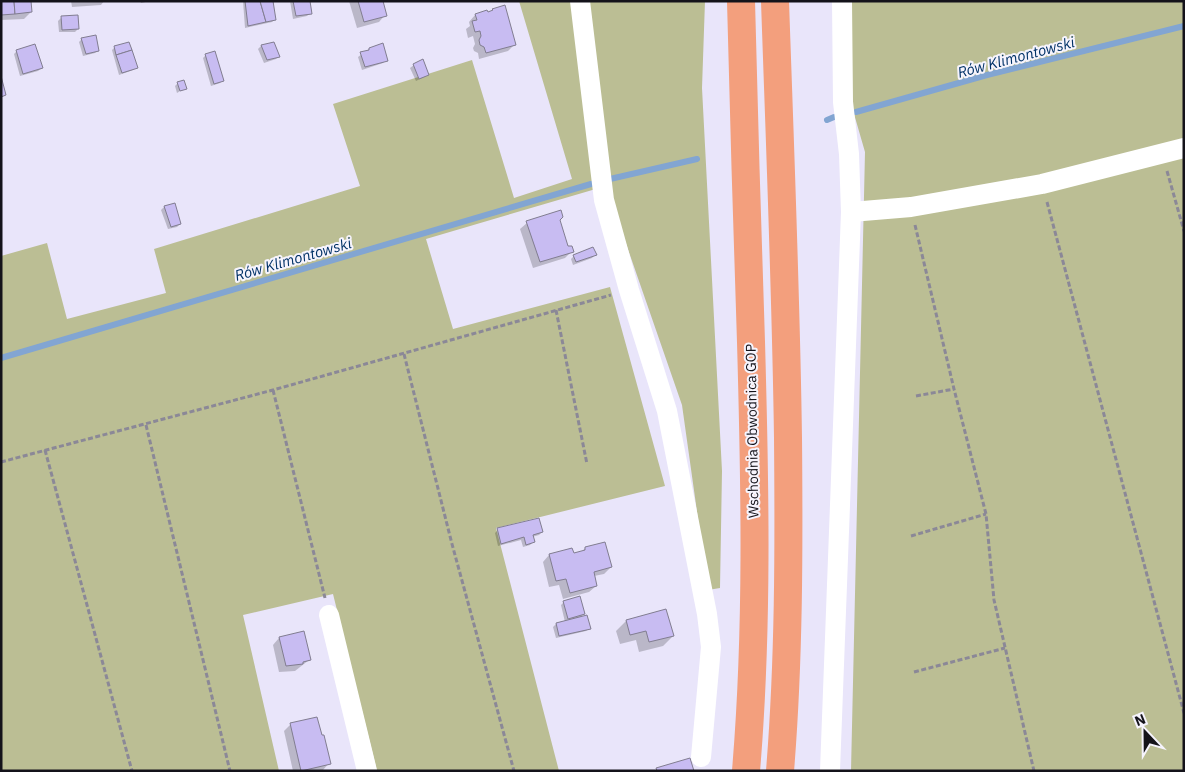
<svg xmlns="http://www.w3.org/2000/svg" width="1185" height="772" viewBox="0 0 1185 772" font-family="'IBM Plex Sans',sans-serif">
	<style>
		.green { fill: #bbbe94 }
		.shadow { fill: #0003 }
		.lines { fill: none; stroke-linecap: round; stroke-linejoin: round }
		.stream { stroke: #82a5d2; stroke-width: 6 }
		.building { fill: #c8bcf2; stroke: #817d90 }
		.path { stroke: #8b8897; stroke-width: 3; stroke-dasharray: 5 2.5; stroke-linecap: butt }
		.minor { stroke: #fff; stroke-width: 20 }
		.highway { stroke: #f39f7d; stroke-width: 28 }
		.labels { text-anchor: middle; dominant-baseline: central; stroke-width: 4; stroke-linejoin: round; paint-order: stroke }
		.street-label { font-size: 14px; fill: #14131a; stroke: #f6f4fd }
		.water-label { font-size: 15px; font-style: italic; fill: #003166; stroke: #f6f4fd }
	</style>
	<rect width="100%" height="100%" fill="#e9e5fa"/>
	<g class="green">
		<path d="M519,1h186l-3,87 20,383 -2,117 -12,2 -26,-185 -76,-219 -180,53 27,90 157,-42 55,199 -169,42 63,243h-182l-44,-177 -90,21 36,156h-278v-515l46,-13 20,76 99,-26 -12,-44 206,-63 -27,-82 139,-44 42,138 58,-19z"/>
		<path d="M852,1h332v770h-333l14,-619 -15,-52z"/>
	</g>
	<g class="shadow">
		<path d="M1,1l30,11 -7,7 -23,1z"/>
		<path d="M71,1h33l-3,4 -29,2z"/>
		<path d="M140,1h10l-9,2z"/>
		<path d="M243,1h28l4,18 -3,3 -27,6z"/>
		<path d="M290,1h18l2,12 -3,3 -14,3z"/>
		<path d="M349,1h32l4,14 -6,7 -22,6z"/>
		<path d="M486,12l29,32 -7,7 -29,8 -1,-6 -4,-2 -1,-3 2,-4 -2,-8 -5,2 -2,-9 4,-3 -1,-4 6,-7z"/>
		<path d="M61,18l17,11 -3,3h-16l-1,-11z"/>
		<path d="M82,39l16,11 -3,3 -12,3 -4,-14z"/>
		<path d="M274,44l5,12 -3,3 -12,4 -6,-14 3,-3z"/>
		<path d="M115,47l21,20 -3,3 -14,5 -7,-25z"/>
		<path d="M369,49l17,11 -3,3 -21,7 -4,-13z"/>
		<path d="M17,51l25,17 -4,3 -18,5 -6,-22z"/>
		<path d="M206,55l17,25 -3,3 -9,3 -8,-28z"/>
		<path d="M414,65l14,10 -12,6 -6,-13z"/>
		<path d="M178,83l7,5 -8,5 -2,-7z"/>
		<path d="M164,207l16,17 -3,3 -9,2 -7,-19z"/>
		<path d="M559,220l8,27 5,4 -7,7 -32,10 -13,-39 7,-6z"/>
		<path d="M595,255l-3,3 -19,7 -2,-6 3,-3z"/>
		<path d="M498,530l44,2 -3,3 -7,2 1,5 -3,3 -7,2 -2,-7 -23,6 -3,-13z"/>
		<path d="M585,548l26,19 -7,7 -10,2 2,10 -7,6 -26,7 -4,-14 -10,2 -6,-25 6,-7h24l8,-2z"/>
		<path d="M564,602l20,12 -4,4 9,10 -3,3 -30,7 -3,-11 3,-3 9,-2 -4,-17z"/>
		<path d="M626,621l47,15 -10,10 -24,6 -3,-12 -16,4 -4,-13z"/>
		<path d="M279,638l30,22 -14,11 -16,1 -6,-27z"/>
		<path d="M291,724l38,39 -6,7 -30,1 -9,-40z"/>
	</g>
	<g class="lines">
		<g class="stream">
			<path d="M856,112l131,-37 197,-49"/>
			<path d="M827,120l7,-3"/>
			<path d="M610,179l87,-20"/>
			<path d="M1,358l590,-174"/>
		</g>
	</g>
	<g class="building">
		<path d="M1,1h13l1,13 -14,1z"/>
		<path d="M14,1h17l1,11 -17,2z"/>
		<path d="M245,1h15l6,21 -18,4z"/>
		<path d="M260,1h13l3,19 -10,2z"/>
		<path d="M293,1h17l2,13 -16,2z"/>
		<path d="M358,1h25l4,15 -23,6z"/>
		<path d="M505,5l11,40 -30,8 -2,-6 -4,-2 -1,-5 2,-4 -1,-5 -5,1 -3,-11 5,-1 -2,-6 12,-4 1,2 5,-2 -1,-1z"/>
		<path d="M78,15l1,14 -17,1 -1,-14z"/>
		<path d="M96,35l3,16 -13,3 -5,-16z"/>
		<path d="M129,42l3,8 -16,5 -2,-9z"/>
		<path d="M274,42l6,15 -13,3 -6,-15z"/>
		<path d="M383,43l5,18 -23,6 -5,-15 9,-2v-2z"/>
		<path d="M35,44l8,24 -20,6 -7,-24z"/>
		<path d="M132,50l6,18 -16,5 -6,-18z"/>
		<path d="M215,51l9,30 -10,3 -9,-30z"/>
		<path d="M423,59l6,16 -10,4 -6,-15z"/>
		<path d="M1,76l5,19 -5,2z"/>
		<path d="M184,80l3,9 -7,2 -3,-9z"/>
		<path d="M175,203l6,21 -10,3 -7,-21z"/>
		<path d="M561,210l2,7 -3,3 8,26h4l2,6 -34,10 -14,-41z"/>
		<path d="M593,247l4,8 -21,7 -3,-7z"/>
		<path d="M539,518l4,14 -10,3 2,7 -9,3 -2,-8 -23,7 -4,-16z"/>
		<path d="M605,542l7,25 -18,5 3,14 -27,7 -4,-14 -10,2 -7,-27 23,-6 2,5 11,-3v-3z"/>
		<path d="M580,596l5,18 -17,5 -5,-18z"/>
		<path d="M666,609l8,27 -25,6 -3,-11 -16,4 -4,-15z"/>
		<path d="M587,615l4,14 -32,7 -3,-13z"/>
		<path d="M304,631l7,29 -8,2v2l-17,2 -7,-29z"/>
		<path d="M317,717l5,18h2l7,29 -30,7 -11,-48z"/>
		<path d="M690,758l4,13h-37l-1,-3z"/>
	</g>
	<g class="lines">
		<g class="path">
			<path d="M1167,171l17,60"/>
			<path d="M1047,202l137,511"/>
			<path d="M915,225l39,164 32,125 8,86 40,171"/>
			<path d="M556,310l31,154"/>
			<path d="M404,354l48,190 62,227"/>
			<path d="M273,390l52,208"/>
			<path d="M916,396l38,-7"/>
			<path d="M146,425l84,346"/>
			<path d="M45,450l87,321"/>
			<path d="M1,462l272,-72 338,-95"/>
			<path d="M911,536l75,-22"/>
			<path d="M914,672l91,-24"/>
		</g>
		<g class="minor">
			<path d="M580,1l24,199 25,90 38,121 40,203 4,33 -10,110"/>
			<path d="M851,212l60,-5 131,-23 142,-36"/>
			<path d="M329,615l38,156"/>
			<path d="M830,771l21,-559 -2,-58 -6,-52 -1,-101"/>
		</g>
		<g class="highway">
			<path d="M741,1c3,114 6,227 10,341 4,142 7,286 -5,429"/>
			<path d="M775,1c5,146 11,292 13,437 1,111 1,222 -8,333"/>
		</g>
	</g>
	<g class="labels">
		<g class="street-label">
			<text transform="translate(752 431) rotate(-91)">Wschodnia Obwodnica GOP</text>
		</g>
		<g class="water-label">
			<text transform="translate(1016 57) rotate(-15)">Rów Klimontowski</text>
			<text transform="translate(293 259) rotate(-16)">Rów Klimontowski</text>
		</g>
	</g>
	<rect width="1185" height="772" fill="none" stroke="#14131a" stroke-width="5"/>
	<g transform="translate(1145 732) rotate(338)" stroke="#f6f4fd" stroke-width="4" paint-order="stroke">
	<path d="M0-4L9 19L0 12L-9 19Z" fill="#14131a"/>
	<text y="-8" font-size="14" font-weight="bold" text-anchor="middle" fill="#14131a">N</text>
	</g>
</svg>
